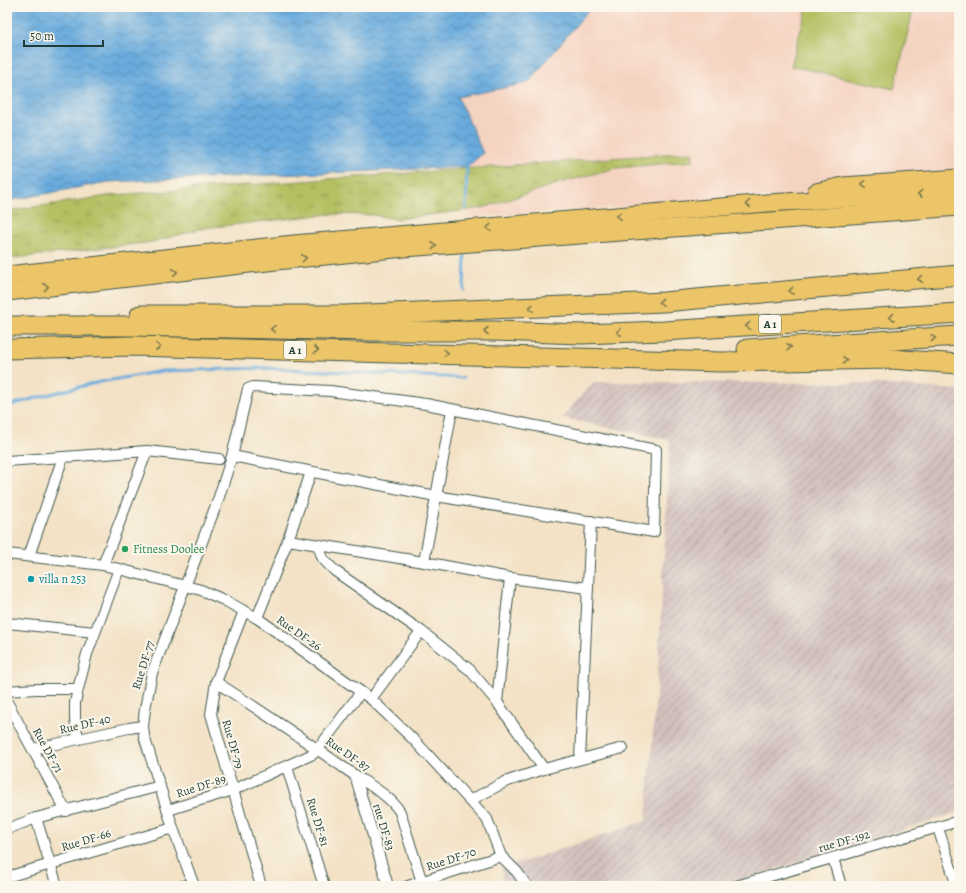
<svg xmlns="http://www.w3.org/2000/svg" width="966" height="893" viewBox="0 0 966 893" font-family="Alegreya,serif">
	<style>
		.built { fill: #f5d3c1 }
		.industrial { fill: url(#industrial-furrows) }
		.grass { fill: url(#grass-tufts); stroke: #6a7e4b }
		.pitch { fill: #b4c062; stroke: #6a7e4b }
		.water { fill: url(#water-waves); stroke: #447488 }
		.lines { fill: none; stroke-linecap: round; stroke-linejoin: round }
		.stream { stroke: #69abdd; stroke-width: 3 }
		.minor-casing { stroke: #3f564a; stroke-width: 12 }
		.trunk-casing { stroke: #3f564a; stroke-width: 19 }
		.motorway-casing { stroke: #3f564a; stroke-width: 21 }
		.minor { stroke: #fff; stroke-width: 10 }
		.trunk { stroke: #edc569; stroke-width: 17 }
		.motorway { stroke: #edc569; stroke-width: 19 }
		.oneway { stroke: #7c7a4c }
		.leisure-dot { fill: #2e9e5b; stroke: #fbf7ec; stroke-width: 1.5 }
		.culture-dot { fill: #0f9aa8; stroke: #fbf7ec; stroke-width: 1.5 }
		.labels { text-anchor: middle; dominant-baseline: central; stroke-width: 4; stroke-linejoin: round; paint-order: stroke }
		.shield { fill: #fbf7ec; stroke: #61756b; stroke-width: 1 }
		.shield-label { font-size: 11px; font-weight: bold; fill: #1f3d34 }
		.leisure-label { font-size: 12px; fill: #27864d; stroke: #fbf7ec; text-anchor: start }
		.culture-label { font-size: 12px; fill: #0d838f; stroke: #fbf7ec; text-anchor: start }
		.street-label { font-size: 12px; fill: #1f3d34; stroke: #fbf7ec }
	</style>
	<defs>
		<pattern id="industrial-furrows" width="10" height="10" patternUnits="userSpaceOnUse"><rect width="10" height="10" fill="#d1c0bc"/><path d="M-1 1l2-2M0 10L10 0M9 11l2-2" fill="none" stroke="#a99d9a"/></pattern>
		<pattern id="grass-tufts" width="24" height="20" patternUnits="userSpaceOnUse"><rect width="24" height="20" fill="#b4c062"/><path d="M3 7l-1-3M5 7V3M7 7l1-3M15 17l-1-3M17 17v-4M19 17l1-3" fill="none" stroke="#929d52"/></pattern>
		<pattern id="water-waves" width="16" height="10" patternUnits="userSpaceOnUse"><rect width="16" height="10" fill="#69abdd"/><path d="M0 5q4-4 8 0t8 0" fill="none" stroke="#568cb4"/></pattern>
	</defs>
	<rect width="100%" height="100%" fill="#fbf7ec"/>
	<filter id="ink" filterUnits="userSpaceOnUse"><feTurbulence type="fractalNoise" baseFrequency=".025" numOctaves="2"/><feDisplacementMap in="SourceGraphic" scale="8" xChannelSelector="R" yChannelSelector="G"/><feConvolveMatrix kernelMatrix="1 2 1 2 8 2 1 2 1" color-interpolation-filters="sRGB"/></filter>
	<filter id="wash" filterUnits="userSpaceOnUse"><feTurbulence type="fractalNoise" baseFrequency=".012" numOctaves="4" result="noise"/><feDisplacementMap in="SourceGraphic" scale="16" xChannelSelector="R" yChannelSelector="G"/><feGaussianBlur stdDeviation="0.9" result="paint"/><feColorMatrix in="noise" values="0 0 0 0 0 0 0 0 0 0 0 0 0 0 0 0 0 1.4 0 .05"/><feComposite in="paint" operator="in"/></filter>
	<g filter="url(#wash)">
		<rect width="100%" height="100%" fill="#f3e2c6"/>
		<path class="built" d="M591,7h368v177l-493,33 1,-50 16,-14 -25,-56 70,-14z"/>
		<path class="industrial" d="M593,382l272,1 94,7v422l-237,74h-218l-3,-17 145,-48 12,-152 12,-229 -108,-22z"/>
		<path class="grass" d="M692,152l1,9 -77,7 -60,16 -73,24 -86,11 -24,-4 -43,-1 -126,14 -51,14 -146,17v-48l107,-16z"/>
		<path class="pitch" d="M807,7h107l-20,82 -103,-23z"/>
		<path class="water" d="M7,7h584l-63,76 -70,14 25,56 -16,14 -359,15 -101,19z"/>
		<g class="lines">
			<g class="stream">
				<path d="M466,209l1,-42"/>
				<path d="M464,290l1,-34"/>
				<path d="M7,406l47,-13 46,-11 62,-11 102,-3 199,10"/>
			</g>
		</g>
	</g>
	<g filter="url(#ink)">
		<g class="lines">
			<defs>
				<g id="minor">
					<path d="M7,461l140,-10 72,8"/>
					<path d="M288,540l136,22 86,16 78,10"/>
					<path d="M318,545l5,14 12,12 86,60 49,39 27,32 47,67"/>
					<path d="M7,554l96,11 16,4 82,21 23,10 33,18 114,81 44,42 72,78 14,37 16,16 10,14"/>
					<path d="M29,556l34,-99"/>
					<path d="M424,562l28,-152"/>
					<path d="M103,565l44,-114"/>
					<path d="M244,611l-28,71 -5,32 50,172"/>
					<path d="M257,618l31,-78 23,-68"/>
					<path d="M7,623l88,9"/>
					<path d="M216,682c45,29 90,59 134,90 17,12 39,22 50,40l22,70"/>
					<path d="M7,691l29,-2h42"/>
					<path d="M371,699l50,-68"/>
					<path d="M7,702l59,109"/>
					<path d="M497,702l13,-124"/>
					<path d="M78,739l-3,-20v-16l3,-14 9,-35 32,-85"/>
					<path d="M33,749l96,-21 14,-2"/>
					<path d="M580,759l11,-238"/>
					<path d="M287,767l37,119"/>
					<path d="M355,775l33,111"/>
					<path d="M469,801l36,-19 39,-13 79,-21"/>
					<path d="M168,810l65,-20 80,-36 5,-5 43,-57"/>
					<path d="M36,818l21,68"/>
					<path d="M938,828l19,58"/>
					<path d="M7,829l29,-11 124,-32"/>
					<path d="M833,858l8,28"/>
					<path d="M7,877l166,-49"/>
					<path d="M183,886l10,-3"/>
					<path d="M194,886l-21,-58 -29,-92 -1,-10 2,-17 7,-36 66,-173 14,-44 16,-67 5,-2 77,4 96,13 230,46 -2,82 -218,-36 -204,-40"/>
					<path d="M408,886l93,-30"/>
					<path d="M736,886l223,-65"/>
				</g>
				<g id="trunk">
					<path d="M816,192l27,-6 116,-8"/>
					<path d="M7,275l287,-31 473,-41 192,-11"/>
					<path d="M7,292l269,-31 128,-13 555,-41"/>
				</g>
				<g id="motorway">
					<path d="M140,315h204l320,-13 295,-27"/>
					<path d="M7,326h124l241,5h122l87,3 83,-3 295,-18"/>
					<path d="M7,349l127,-3 588,16 169,-3 68,5"/>
					<path d="M747,349l212,-13"/>
				</g>
			</defs>
			<use href="#minor" class="minor-casing"/>
			<use href="#trunk" class="trunk-casing"/>
			<use href="#motorway" class="motorway-casing"/>
			<use href="#minor" class="minor"/>
			<use href="#trunk" class="trunk"/>
			<use href="#motorway" class="motorway"/>
		</g>
		<defs><path id="oneway-chevron" d="M-2-3.5L2.5 0L-2 3.5" fill="none" stroke-width="1.6" stroke-linecap="round" stroke-linejoin="round"/></defs>
		<g class="oneway">
			<use href="#oneway-chevron" transform="translate(864 184) rotate(176)"/>
			<use href="#oneway-chevron" transform="translate(920 194) rotate(177)"/>
			<use href="#oneway-chevron" transform="translate(748 204) rotate(175)"/>
			<use href="#oneway-chevron" transform="translate(619 216) rotate(175)"/>
			<use href="#oneway-chevron" transform="translate(489 228) rotate(175)"/>
			<use href="#oneway-chevron" transform="translate(434 246) rotate(-4)"/>
			<use href="#oneway-chevron" transform="translate(304 258) rotate(-6)"/>
			<use href="#oneway-chevron" transform="translate(175 272) rotate(-7)"/>
			<use href="#oneway-chevron" transform="translate(920 279) rotate(174)"/>
			<use href="#oneway-chevron" transform="translate(46 287) rotate(-7)"/>
			<use href="#oneway-chevron" transform="translate(791 291) rotate(175)"/>
			<use href="#oneway-chevron" transform="translate(661 302) rotate(177)"/>
			<use href="#oneway-chevron" transform="translate(531 308) rotate(178)"/>
			<use href="#oneway-chevron" transform="translate(892 317) rotate(175)"/>
			<use href="#oneway-chevron" transform="translate(748 326) rotate(177)"/>
			<use href="#oneway-chevron" transform="translate(273 329) rotate(-179)"/>
			<use href="#oneway-chevron" transform="translate(486 331) rotate(180)"/>
			<use href="#oneway-chevron" transform="translate(619 332) rotate(178)"/>
			<use href="#oneway-chevron" transform="translate(933 338) rotate(-4)"/>
			<use href="#oneway-chevron" transform="translate(158 347) rotate(1)"/>
			<use href="#oneway-chevron" transform="translate(789 347) rotate(-4)"/>
			<use href="#oneway-chevron" transform="translate(316 350) rotate(1)"/>
			<use href="#oneway-chevron" transform="translate(446 353) rotate(2)"/>
			<use href="#oneway-chevron" transform="translate(845 360) rotate(-1)"/>
		</g>
	</g>
	<circle class="leisure-dot" cx="125" cy="549" r="4"/>
	<circle class="culture-dot" cx="31" cy="579" r="4"/>
	<g class="labels">
		<g class="shield">
			<rect x="759" y="315" width="22" height="18" rx="3"/>
			<rect x="284" y="341" width="22" height="18" rx="3"/>
		</g>
		<g class="shield-label">
			<text x="770" y="324">A 1</text>
			<text x="295" y="350">A 1</text>
		</g>
		<g class="leisure-label">
			<text x="133" y="549">Fitness Doolee</text>
		</g>
		<g class="culture-label">
			<text x="39" y="579">villa n 253</text>
		</g>
		<g class="street-label">
			<text transform="translate(299 633) rotate(35)">Rue DF-26</text>
			<text transform="translate(143 665) rotate(-73)">Rue DF-77</text>
			<text transform="translate(85 724) rotate(-13)">Rue DF-40</text>
			<text transform="translate(233 744) rotate(74)">Rue DF-79</text>
			<text transform="translate(48 750) rotate(61)">Rue DF-71</text>
			<text transform="translate(348 754) rotate(35)">Rue DF-87</text>
			<text transform="translate(201 786) rotate(-18)">Rue DF-89</text>
			<text transform="translate(318 822) rotate(73)">Rue DF-81</text>
			<text transform="translate(384 827) rotate(73)">rue DF-83</text>
			<text transform="translate(86 840) rotate(-17)">Rue DF-66</text>
			<text transform="translate(844 841) rotate(-16)">rue DF-192</text>
			<text transform="translate(451 859) rotate(-18)">Rue DF-70</text>
		</g>
	</g>
	<rect width="966" height="893" fill="none" stroke="#fbf7ec" stroke-width="24"/>
	<path d="M24 40v6h79v-6" fill="none" stroke="#1f3d34" stroke-width="2"/>
	<text x="30" y="40" font-size="12" fill="#1f3d34" stroke="#fbf7ec" stroke-width="3" paint-order="stroke">50 m</text>
</svg>
